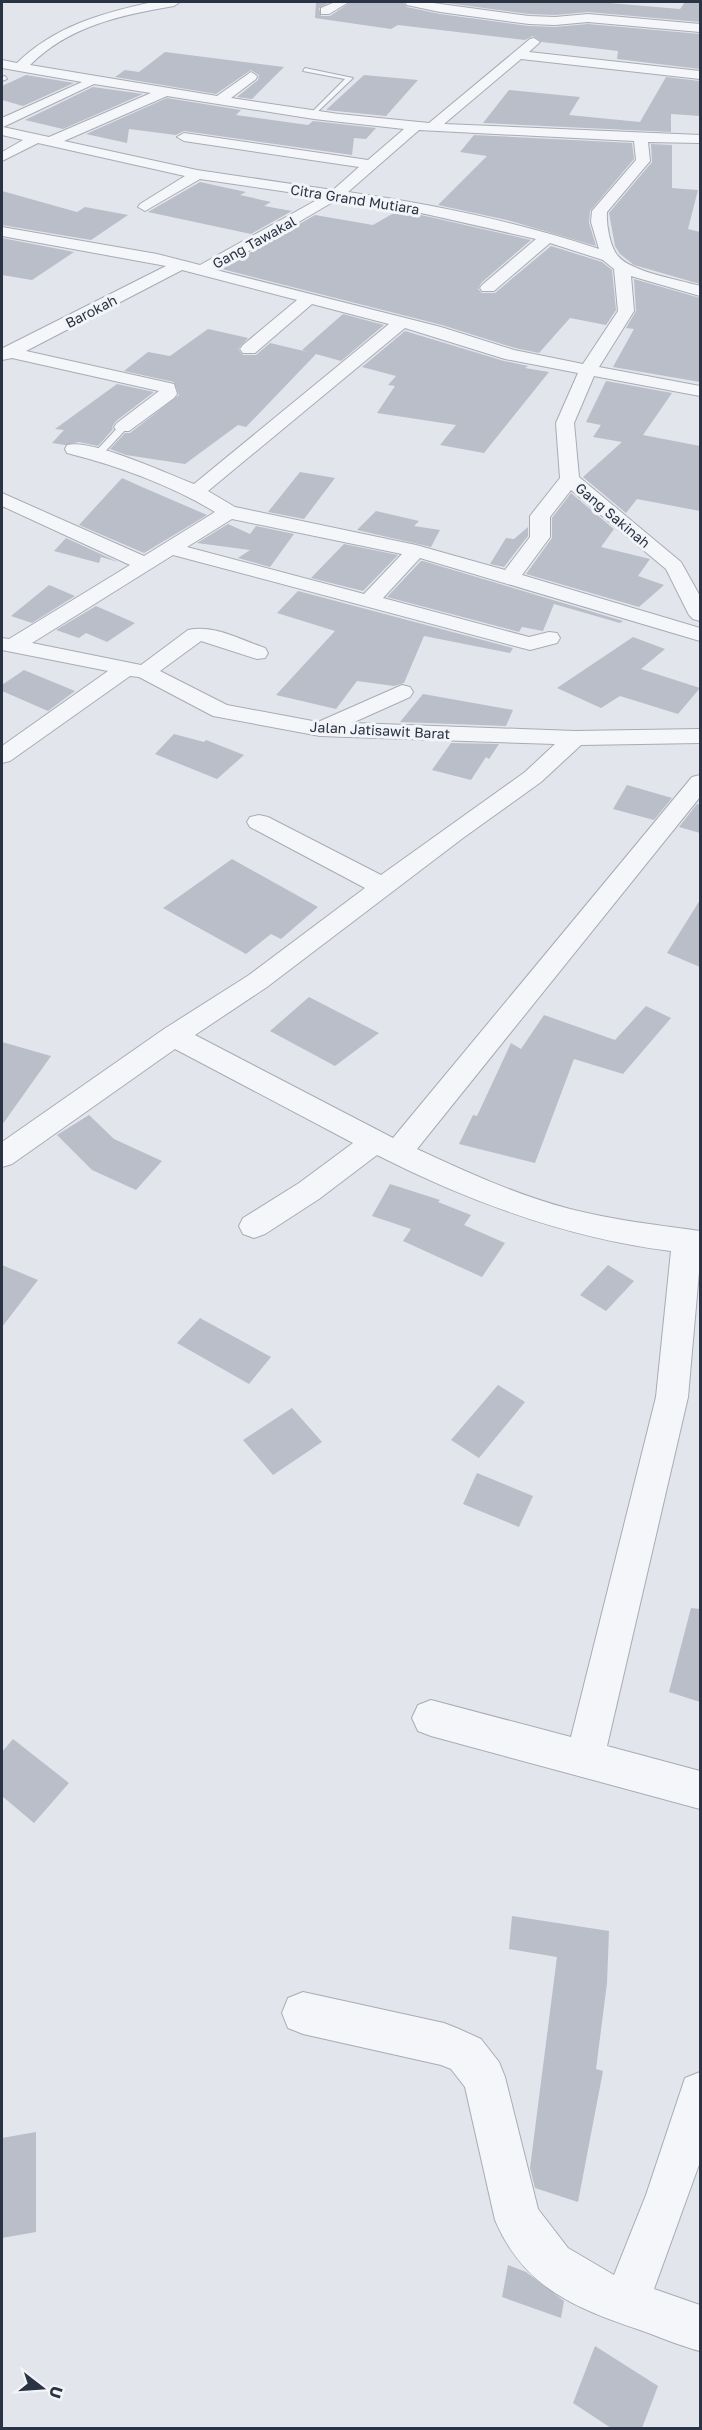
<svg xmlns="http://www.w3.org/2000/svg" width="702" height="2430" viewBox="0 0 702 2430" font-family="'Golos Text',sans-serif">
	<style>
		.building { fill: #b9bec8 }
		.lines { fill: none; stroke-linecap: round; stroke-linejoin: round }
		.service-casing { stroke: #a7acb5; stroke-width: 2 }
		.minor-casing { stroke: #a7acb5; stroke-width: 2 }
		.service { fill: #f5f6f9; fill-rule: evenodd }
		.minor { fill: #f5f6f9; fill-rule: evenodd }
		.labels { text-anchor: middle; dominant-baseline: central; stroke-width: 6; stroke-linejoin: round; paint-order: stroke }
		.far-street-label { font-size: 14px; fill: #293343; stroke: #f2f4f8 }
	</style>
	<rect width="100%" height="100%" fill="#e2e5eb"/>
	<g class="building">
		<path d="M316,2h14l-11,6 2,8h9l21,-14h52l4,5 33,7 89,12 26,1 33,-3 112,10v35l-83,-10 1,-8 -76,-9 -9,-6 -8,4 -127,-15 -7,4 -76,-11z"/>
		<path d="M439,2h159l82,7 5,-7h15v20l-112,-10 -33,3 -26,-1z"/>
		<path d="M165,52l119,15 -32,32 -15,-2 21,-17 1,-5 -8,-5 -35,24 -101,-17 10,-7 14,2z"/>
		<path d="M26,75l48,8 -51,23 -21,-6v-14z"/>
		<path d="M364,75l54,5 -32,36 -60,-6z"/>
		<path d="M666,77l34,4v35l-29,-2v18l-188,-9 26,-33 71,7 -11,18 71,7z"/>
		<path d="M93,87l50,7 -80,35 -38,-9z"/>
		<path d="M167,98l74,12 -5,5 72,10 5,-4 63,7 -10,11 -12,-1 -2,17 -168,-24 -8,4 -47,-6 -2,14 -41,-9z"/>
		<path d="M474,135l158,8 2,16 -44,52 -1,12 7,23 -89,-26 -69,-15 49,-49 -27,-4z"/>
		<path d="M651,144l21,1v43l26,2 -10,39 12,3v52l-66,-19 -14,-11 -5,-8 -6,-33 43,-51z"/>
		<path d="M200,182l46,10 -6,3 31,7 -7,4 28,5 -41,23 -103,-22z"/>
		<path d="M2,191l75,21 8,-5 43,8 -37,25 -89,-15z"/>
		<path d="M399,210l132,30 -50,43 -3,6 4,4h13l56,-47 51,16 10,8 4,40 -10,15 -36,-7 -31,35 -24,-5 -73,-23 -220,-56 93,-54 58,10z"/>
		<path d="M2,238l72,14 -42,28 -30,-5z"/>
		<path d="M634,279l66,19v84l-87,-15 21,-38 -8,-1 10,-17z"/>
		<path d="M343,314l41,11 -43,36 -25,-7 -70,73 -8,-2 -53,39 -59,-9 -16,-6 15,-16h5l49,-38 -5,-13 -50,-11 24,-19 22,4 38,-27 40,9 -10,11 5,6h13l14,-12 38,9 -6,-2z"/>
		<path d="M405,331l99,30 24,5 -3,2 24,4 -65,81 -44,-8 16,-20 -79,-12 18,-27 -7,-1 8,-9 -34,-9z"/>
		<path d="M606,381l66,12 -29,42 57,11v65l-63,-12 -11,14 -43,-36 39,-35 -29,-5 8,-12 -15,-3z"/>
		<path d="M117,384l37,8 -38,29 -4,6 1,2 -15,17 -19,-4 -14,3 -13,-2 12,-13 -9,-1z"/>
		<path d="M300,472l35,6 -31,41 -36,-7z"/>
		<path d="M122,478l20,9 65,28 -63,38 -65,-28z"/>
		<path d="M571,493l43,36 -13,18 49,12 -12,17 26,9 -25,22 -113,-33 26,-36v-20z"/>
		<path d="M376,511l43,10 -5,5 26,4 -9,17 -74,-17z"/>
		<path d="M228,524l22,10 6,-8 38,8 -24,33 -32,-9 12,-8 -53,-7z"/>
		<path d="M528,527v9l-24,31 -14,-3 16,-26 8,1z"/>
		<path d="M66,538l52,24 -17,-5 -2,6 -45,-12z"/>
		<path d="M344,544l54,11 -35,36 -52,-13z"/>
		<path d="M421,561h2l200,60 -3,2 -66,-19 -11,27 -21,-4 -3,5 -132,-35z"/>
		<path d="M49,585l26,11 -43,27 -21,-7z"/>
		<path d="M298,591l215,57 -3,5 -86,-17 -20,47 -10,3 -37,-5 -21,28 -60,-14 59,-64 -58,-18z"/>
		<path d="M96,606l39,17 -28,19 -21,-9 -7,5 -23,-8z"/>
		<path d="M633,637l32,12 -24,20 59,19 -22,26 -58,-18 -19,12 -44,-20z"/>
		<path d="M24,670l51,21 -27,20 -46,-20v-6z"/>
		<path d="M423,694l90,16 -7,16 -106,-4z"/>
		<path d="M174,734l30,8 2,-2 38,15 -27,24 -62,-25z"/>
		<path d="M451,743l48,1 -10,15 -3,-2 -15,23 -39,-10z"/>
		<path d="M627,785l45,13 -18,22 -41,-11z"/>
		<path d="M697,804l3,1v28l-21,-6z"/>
		<path d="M232,859l86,48 -37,32 -10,-5 -25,20 -83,-46z"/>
		<path d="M700,900v67l-33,-14z"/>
		<path d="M309,997l70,36 -44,33 -65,-35z"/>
		<path d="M646,1006l25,12 -48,56 -49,-15 -39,104 -76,-19 14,-29 4,1 34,-73 10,6 23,-34 71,25z"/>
		<path d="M2,1042l49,14 -49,69z"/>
		<path d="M89,1115l25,24 48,22 -26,29 -44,-20 -35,-35z"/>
		<path d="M390,1184l50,16 -2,2 33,13 -7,10 41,18 -23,34 -79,-36 8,-12 -39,-13z"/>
		<path d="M2,1265l36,15 -36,47z"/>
		<path d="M608,1265l26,16 -28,30 -26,-16z"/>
		<path d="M200,1318l71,39 -22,27 -72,-41z"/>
		<path d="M498,1385l27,17 -46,56 -28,-18z"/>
		<path d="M292,1408l30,34 -49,33 -30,-35z"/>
		<path d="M477,1473l56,23 -14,31 -56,-23z"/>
		<path d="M691,1608l9,1v93l-31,-10z"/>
		<path d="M13,1739l56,44 -35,40 -32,-27v-44z"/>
		<path d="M512,1916l97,15 -2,52 -11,86 7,2 -25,131 -43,-14 -5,-20 27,-211 -48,-8z"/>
		<path d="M36,2132v100l-34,6v-100z"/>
		<path d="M508,2265l18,7 38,29 -3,17 -59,-21z"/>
		<path d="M595,2346l63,40 -16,42h-31l-38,-25z"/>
	</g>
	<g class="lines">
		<defs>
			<g id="service">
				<path d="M305,68l48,10 -42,40 -2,-3 36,-36 -42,-8z"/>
				<path d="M5,76l2,3 -5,2v-4z"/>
				<path d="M120,425l8,2 -27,29h-6v-4z"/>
			</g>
			<g id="minor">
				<path d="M153,2h27l-6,4c-53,9 -105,20 -144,59l187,31 34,-24 6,4 -1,3 -25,19 108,16 90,9 101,-84 4,-1 6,4 -11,10 171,19v8l-179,-20 -77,65 256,11v8l-52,-1 2,19 -43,51c-1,12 3,35 11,44 13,16 62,24 82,30v10l-69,-20 3,35 -35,56 101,19v10l-106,-20 -20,47 5,54 102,85 19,34v25l-7,-2 -4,-4 -23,-46 -95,-79 -21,27v20l-28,38 178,53v13l-280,-83 -37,40 146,39 20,-5 8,1 3,5 -3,5 -27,7 -357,-95 -141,88 109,22 47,-35c26,-6 53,10 77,18l3,5 -3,5 -8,1 -56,-18 -41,30 67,34 91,17 84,-37 8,2 3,5 -3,5 -58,26 223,8 125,-2v14l-119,2 -40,37 -78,56 -196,149 -72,48 198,103 299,-361 8,-2v22l-283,352c49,23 100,46 153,60 43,11 87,16 130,22v30l-12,136 -81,349 93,25v38l-269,-73 -13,-5 -6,-13 6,-13 13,-5 140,37 85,-340 15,-146c-104,-13 -201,-49 -294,-96l-58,44 -54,35 -11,4 -11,-4 -4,-8 4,-8 56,-35 54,-40 -178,-94 -163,115 -10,3v-25l162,-113 85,-54 116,-87 -115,-61 -3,-5 3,-5 9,-2 9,2 113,58 144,-103 30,-28 -235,-8 -107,-20 -74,-39 -9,-1 -120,85 -8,2v-17l106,-75 -106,-21v-12l7,1 121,-74 -128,-59v-13l142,63 71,-44c-44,-27 -97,-46 -148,-59l-2,-4 2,-4c26,-6 100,29 127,39l195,-160 -77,-20 -57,49h-12l-3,-4 3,-4 54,-45 -115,-30 -156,81 148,33 3,10 -3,4 -45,33h-12l-3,-4 3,-4 42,-32 -147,-33 -10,2 1,-12 163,-82 -164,-30v-9l155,27 43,11 122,-68 -122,-18 -55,32 -7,-4 2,-3 45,-28 -147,-33 -36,18v-9l21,-12 -21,-5v-17l80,-36 -80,-14v-8l15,3c38,-37 85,-50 136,-61zM94,84l57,9 -102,44 -46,-10zM167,96l147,23 90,10 -36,31 -184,-27 -7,4 7,4 175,26 -26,23 -136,-20 -133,-29zM419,130l215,11 2,19 -44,51 -1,11 8,27c-81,-27 -167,-45 -251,-57zM338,199l61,9 137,31 -54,46 -2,3 2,3h12l56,-48 53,17 11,9 4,42 -35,53 -69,-14 -73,-23 -225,-57zM405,328l100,31 73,14 -22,50 4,55 -30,38v21l-25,33 -89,-25 -181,-38 -27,-16zM232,519l170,35 -38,40 -177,-47z"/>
				<path d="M335,2h14l-20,12h-8v-6z"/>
				<path d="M405,2h21l103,14 26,1 33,-3 112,10v8l-112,-10 -33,3 -26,-1 -89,-12 -33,-7z"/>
				<path d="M303,1992l141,31 15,6 22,10 18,23 6,15 33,132 30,39 46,27 32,-80 39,-117 15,-6v90l-46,127 46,16v46c-20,-5 -40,-14 -60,-21 -65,-22 -116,-42 -145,-110l-30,-133 -14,-18 -10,-4 -138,-31 -15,-6 -6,-15 6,-15z"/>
			</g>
		</defs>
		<use href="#service" class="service-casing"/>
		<use href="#minor" class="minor-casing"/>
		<use href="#service" class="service"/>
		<use href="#minor" class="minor"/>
	</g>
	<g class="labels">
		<g class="far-street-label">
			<text transform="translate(355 199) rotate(9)">Citra Grand Mutiara</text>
			<text transform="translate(254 242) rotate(-29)">Gang Tawakal</text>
			<text transform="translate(91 311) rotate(-27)">Barokah</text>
			<text transform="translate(613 515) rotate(40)">Gang Sakinah</text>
			<text transform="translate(380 730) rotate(3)">Jalan Jatisawit Barat</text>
		</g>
	</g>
	<rect width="702" height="2430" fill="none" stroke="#293343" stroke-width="6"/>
	<g transform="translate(42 2388) rotate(107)" stroke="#f2f4f8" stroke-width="4.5" paint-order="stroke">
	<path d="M0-4.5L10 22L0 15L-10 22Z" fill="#293343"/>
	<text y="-9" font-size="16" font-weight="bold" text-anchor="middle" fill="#293343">U</text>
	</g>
</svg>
